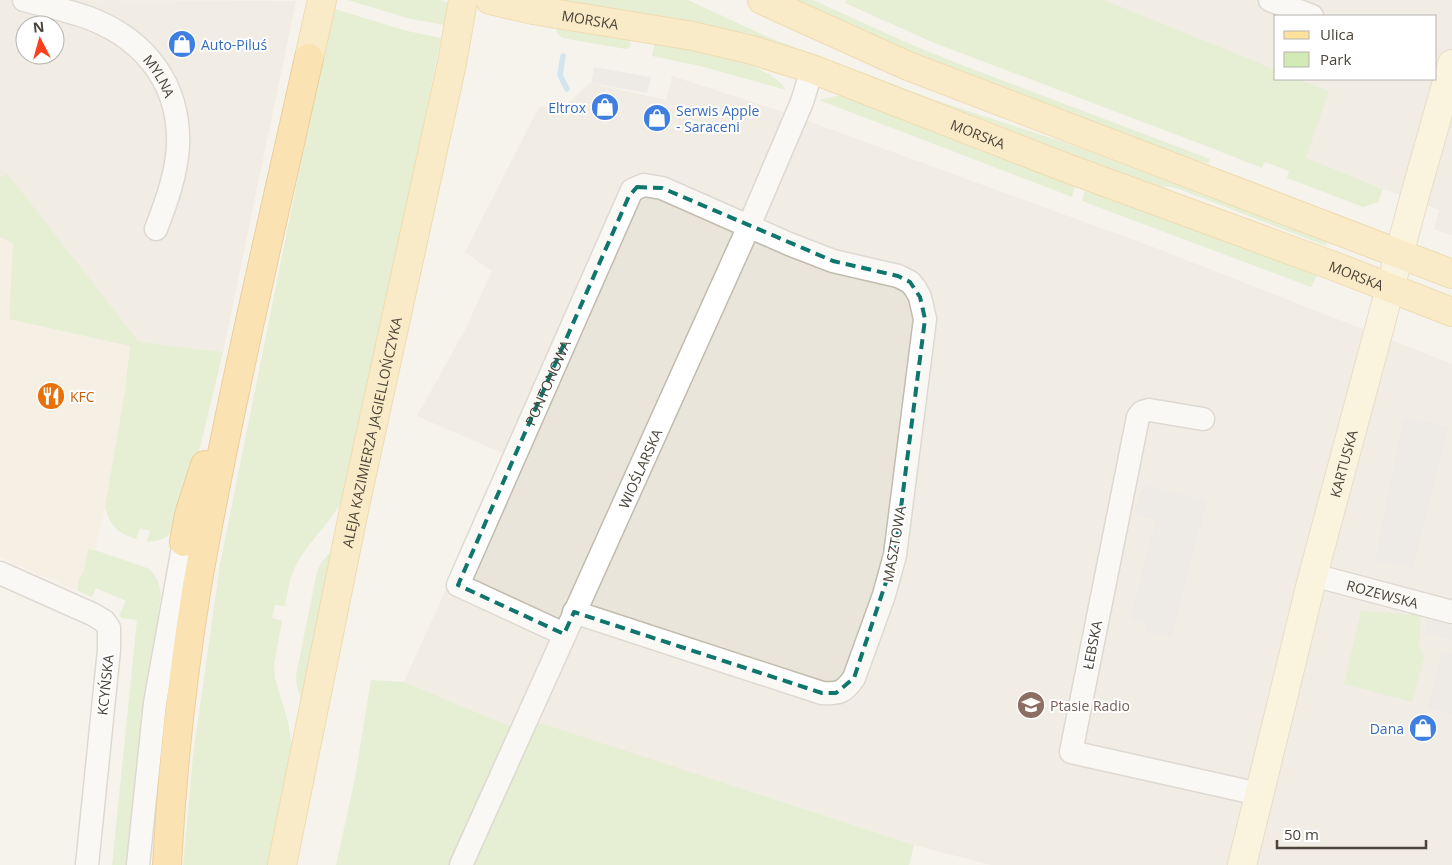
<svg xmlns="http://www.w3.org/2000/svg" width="1452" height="865" viewBox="0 0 1452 865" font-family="'Open Sans',sans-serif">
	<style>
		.residential { fill: #eae5da; fill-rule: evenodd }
		.commercial { fill: #f7ead8 }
		.green { fill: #d2eab5 }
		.parking { fill: #e5e3e0 }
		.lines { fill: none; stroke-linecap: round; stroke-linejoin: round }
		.stream { stroke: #a9d4f2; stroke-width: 5.5 }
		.street-casing { stroke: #c2bbae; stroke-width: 25 }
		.secondary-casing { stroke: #d6c79b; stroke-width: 30 }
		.primary-casing { stroke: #e6c16a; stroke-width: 30 }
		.highway-casing { stroke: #e0a43c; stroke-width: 30 }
		.street { stroke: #fff; stroke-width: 22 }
		.secondary { stroke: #fff3cd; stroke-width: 28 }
		.primary { stroke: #ffe39c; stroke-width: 28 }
		.highway { stroke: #ffcf6e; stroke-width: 28 }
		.marked { fill: none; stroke: #0f766e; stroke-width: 4; stroke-dasharray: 10 6; stroke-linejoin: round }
		.labels { text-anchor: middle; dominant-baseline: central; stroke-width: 4; stroke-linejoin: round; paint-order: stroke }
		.street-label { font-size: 14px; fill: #4b4439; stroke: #fff }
		.shop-label { font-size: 14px; fill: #366cbe; stroke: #fff; text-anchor: start }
		.food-label { font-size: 14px; fill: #c56008; stroke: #fff; text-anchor: start }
		.education-label { font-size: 14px; fill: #785e54; stroke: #fff; text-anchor: start }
	</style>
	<rect width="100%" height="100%" fill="#f6f3ec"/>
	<g class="residential">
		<path d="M0,0l296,1 -73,351 -84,-10 -131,-168 -8,3zM25,25h30v30h-30z"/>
		<path d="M1100,0h352v235l-18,-6 5,-19 -133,-51 22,-68 -30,-12h138v-63h-160v54z"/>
		<path d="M672,76l111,36 370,135 299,117v501h-461l-77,-20 -373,-122 -23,-10 -6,15 -108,-46 103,-227 -90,-39 48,-86 27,-59 -27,-19 74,-145h25l26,-24 76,17z"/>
	</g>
	<path class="commercial" d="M0,237l13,7 -4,75 121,27 -5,43 -20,118 -10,43 -7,-1 -4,22 -6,11v9l-78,-34z"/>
	<g class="green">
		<path d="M348,0h91l9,3 -4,22 -37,-7z"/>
		<path d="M556,0h132l82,38 165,62 134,44 259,97 -2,5 -147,-57 -8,-2 -22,-1z"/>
		<path d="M788,0h25l97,44 44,18 256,97 -2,4 -42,-9 -215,-83z"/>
		<path d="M847,0h257l172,70v9h22l31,12 -23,67 77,31 -5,13 -15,5 -76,-29 2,-7 -24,-9 -3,6 -48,-19 -282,-107 -87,-39z"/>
		<path d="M332,8l75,23 34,7 -54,264 -44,197c-13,24 -34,42 -47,66 -7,13 -8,27 -11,41l-10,-1 -3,13 10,3 -8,44 1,13 13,44 5,29 -20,114h-90l10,-109 27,-192z"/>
		<path d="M556,28l68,10 6,2 1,5 -2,3 -3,1 -64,-11 -5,-5z"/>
		<path d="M655,43c37,7 109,15 131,47l-86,-24 -48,-10z"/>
		<path d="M840,95l16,4 220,84 -4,14 -253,-97z"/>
		<path d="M8,174l131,168 84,10 -41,170c-13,14 -15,18 -35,20l3,-11 -10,-3 -4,11c-20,-7 -25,-12 -31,-32l20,-117 5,-44 -121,-27 4,-75 -13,-7v-60z"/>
		<path d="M1086,187l231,88 -6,12 -229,-86z"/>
		<path d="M88,549l7,1 55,19 8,12 3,13 -21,163 -12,108h-16l25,-245 -16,-2 -2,-3 7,-14 -30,-13 -4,9 -14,-6v-9l6,-11z"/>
		<path d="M333,549l-30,157 -6,-19 -1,-12 21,-103 4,-9z"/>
		<path d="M1361,611l60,4 -2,29 5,13 -12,45 -68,-18z"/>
		<path d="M371,680l33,2 107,45 7,-14 23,10 373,122 -5,20h-573l19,-87z"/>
	</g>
	<g class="parking">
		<path d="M594,67l57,10 -4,16 -56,-10z"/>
		<path d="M1404,417l45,10 -37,142 -37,-9z"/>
		<path d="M1143,484l64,16 -35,137 -25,-6 -2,-7 -15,-4 26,-100 -21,-6z"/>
		<path d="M1427,615l25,7v18l-26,-7z"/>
		<path d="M1442,651l10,3v60l-24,-5z"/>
	</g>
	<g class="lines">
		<path class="stream" d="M563,56l-3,19 7,14"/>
		<defs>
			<g id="street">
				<path id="s1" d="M24,0c23,6 48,11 70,20 53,22 86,66 84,125 -1,28 -12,58 -22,84"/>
				<path d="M1270,0l42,16"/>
				<path d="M1203,419l-54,-9 -7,2 -4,5 -67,335 188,42"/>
				<path d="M0,573l92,41 12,7 5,7v22l-22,215"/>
				<path id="s2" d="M1313,575l139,37"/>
				<path id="s3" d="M564,634l-106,-49 174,-395 12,-5 18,3 127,56 44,17 65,15 12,6 5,6 5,9 5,22 -30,236 -11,40 -30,83c-10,14 -14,16 -32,15l-248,-81"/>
				<path d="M138,865l17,-162 29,-161"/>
				<path id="s4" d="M461,865l288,-639 53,-124 10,-33"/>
			</g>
			<g id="secondary">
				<path id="s5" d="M1242,865l70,-286 103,-384 37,-131"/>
			</g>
			<g id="primary">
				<path id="s6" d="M490,0l43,10 160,26 59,14 60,19 252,98 267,98 121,47"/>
				<path d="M762,0l146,66 544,208"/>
				<path d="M309,58l13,-58"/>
				<path id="s7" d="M282,865l72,-355 98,-447 11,-63"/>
			</g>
			<g id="highway">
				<path d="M184,542l5,-27 16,-50"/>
				<path d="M167,865c5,-93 15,-187 30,-279 31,-177 73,-353 112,-528"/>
			</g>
		</defs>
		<use href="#street" class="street-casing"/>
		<use href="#secondary" class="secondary-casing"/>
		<use href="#primary" class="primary-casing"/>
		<use href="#highway" class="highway-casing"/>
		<use href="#street" class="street"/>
		<use href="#secondary" class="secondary"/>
		<use href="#primary" class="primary"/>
		<use href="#highway" class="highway"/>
	</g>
	<path d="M0 0H1452V865H0ZM637,187l25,1 171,73 65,15 12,6 10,15 5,22 -30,236 -41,123 -18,15h-14l-248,-81 -10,22 -106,-49 171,-389z" fill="#f6f3ec" fill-opacity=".55" fill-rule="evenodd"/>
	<path class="marked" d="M637,187l25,1 171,73 65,15 12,6 10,15 5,22 -30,236 -41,123 -18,15h-14l-248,-81 -10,22 -106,-49 171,-389z"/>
	<defs>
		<symbol id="shop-disc" viewBox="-11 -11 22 22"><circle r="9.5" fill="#3f7fe0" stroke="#fff"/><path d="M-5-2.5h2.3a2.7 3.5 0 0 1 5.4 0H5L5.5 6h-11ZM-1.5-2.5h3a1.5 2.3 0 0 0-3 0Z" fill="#fff"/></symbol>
		<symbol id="restaurant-disc" viewBox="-11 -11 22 22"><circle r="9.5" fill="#e8710a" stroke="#fff"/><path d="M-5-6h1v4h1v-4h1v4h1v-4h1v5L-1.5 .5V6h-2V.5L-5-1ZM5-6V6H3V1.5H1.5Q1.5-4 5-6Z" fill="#fff"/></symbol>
		<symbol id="school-disc" viewBox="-11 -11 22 22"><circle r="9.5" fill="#8d6e63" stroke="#fff"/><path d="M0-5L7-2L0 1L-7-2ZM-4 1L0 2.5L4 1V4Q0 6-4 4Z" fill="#fff"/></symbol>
	</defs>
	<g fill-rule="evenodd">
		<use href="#shop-disc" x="166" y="28" width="32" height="32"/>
		<use href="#shop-disc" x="589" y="91" width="32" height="32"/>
		<use href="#shop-disc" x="641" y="102" width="32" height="32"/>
		<use href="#restaurant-disc" x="35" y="380" width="32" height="32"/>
		<use href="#school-disc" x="1015" y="689" width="32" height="32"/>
		<use href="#shop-disc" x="1407" y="712" width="32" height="32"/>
	</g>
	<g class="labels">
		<g class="street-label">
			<text stroke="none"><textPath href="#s6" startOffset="102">MORSKA</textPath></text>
			<text stroke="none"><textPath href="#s1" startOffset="161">MYLNA</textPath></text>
			<text stroke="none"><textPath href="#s6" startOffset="508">MORSKA</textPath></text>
			<text stroke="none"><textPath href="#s6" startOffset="912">MORSKA</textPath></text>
			<text stroke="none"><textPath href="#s3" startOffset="338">PONTONOWA</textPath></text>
			<text stroke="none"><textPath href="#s7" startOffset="442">ALEJA KAZIMIERZA JAGIELLOŃCZYKA</textPath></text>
			<text stroke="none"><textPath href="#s5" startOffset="414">KARTUSKA</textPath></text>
			<text stroke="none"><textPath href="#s4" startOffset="435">WIOŚLARSKA</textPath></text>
			<text transform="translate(894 544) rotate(-80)">MASZTOWA</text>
			<text stroke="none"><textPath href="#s2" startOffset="72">ROZEWSKA</textPath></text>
			<text transform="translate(1092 645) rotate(-79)">ŁEBSKA</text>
			<text transform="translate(105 685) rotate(-84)">KCYŃSKA</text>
		</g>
		<g class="shop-label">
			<text x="201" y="44">Auto-Piluś</text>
			<text x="586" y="107" text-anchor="end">Eltrox</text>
			<text x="676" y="110">Serwis Apple<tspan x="676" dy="16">- Saraceni</tspan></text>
			<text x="1404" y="728" text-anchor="end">Dana</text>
		</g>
		<g class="food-label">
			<text x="70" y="396">KFC</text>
		</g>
		<g class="education-label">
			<text x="1050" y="705">Ptasie Radio</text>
		</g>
	</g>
	<rect x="1274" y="15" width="162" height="65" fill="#ffffff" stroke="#b7b4b0"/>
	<rect x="1284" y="31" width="25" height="8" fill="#ffe39c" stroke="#b7b4b0"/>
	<text x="1320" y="40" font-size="15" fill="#4b4439">Ulica</text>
	<rect x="1284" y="52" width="25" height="15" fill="#d2eab5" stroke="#b7b4b0"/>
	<text x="1320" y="65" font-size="15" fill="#4b4439">Park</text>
	<g transform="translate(40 40) rotate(354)"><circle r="24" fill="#ffffff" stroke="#b7b4b0"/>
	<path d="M0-4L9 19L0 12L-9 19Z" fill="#fc3f1d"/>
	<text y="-8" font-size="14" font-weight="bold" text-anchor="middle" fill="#4b4439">N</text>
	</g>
	<path d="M1277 840v8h149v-8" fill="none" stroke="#4b4439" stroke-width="2.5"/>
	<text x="1284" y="840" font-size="15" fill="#4b4439" stroke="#ffffff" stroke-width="4" paint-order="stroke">50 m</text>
</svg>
